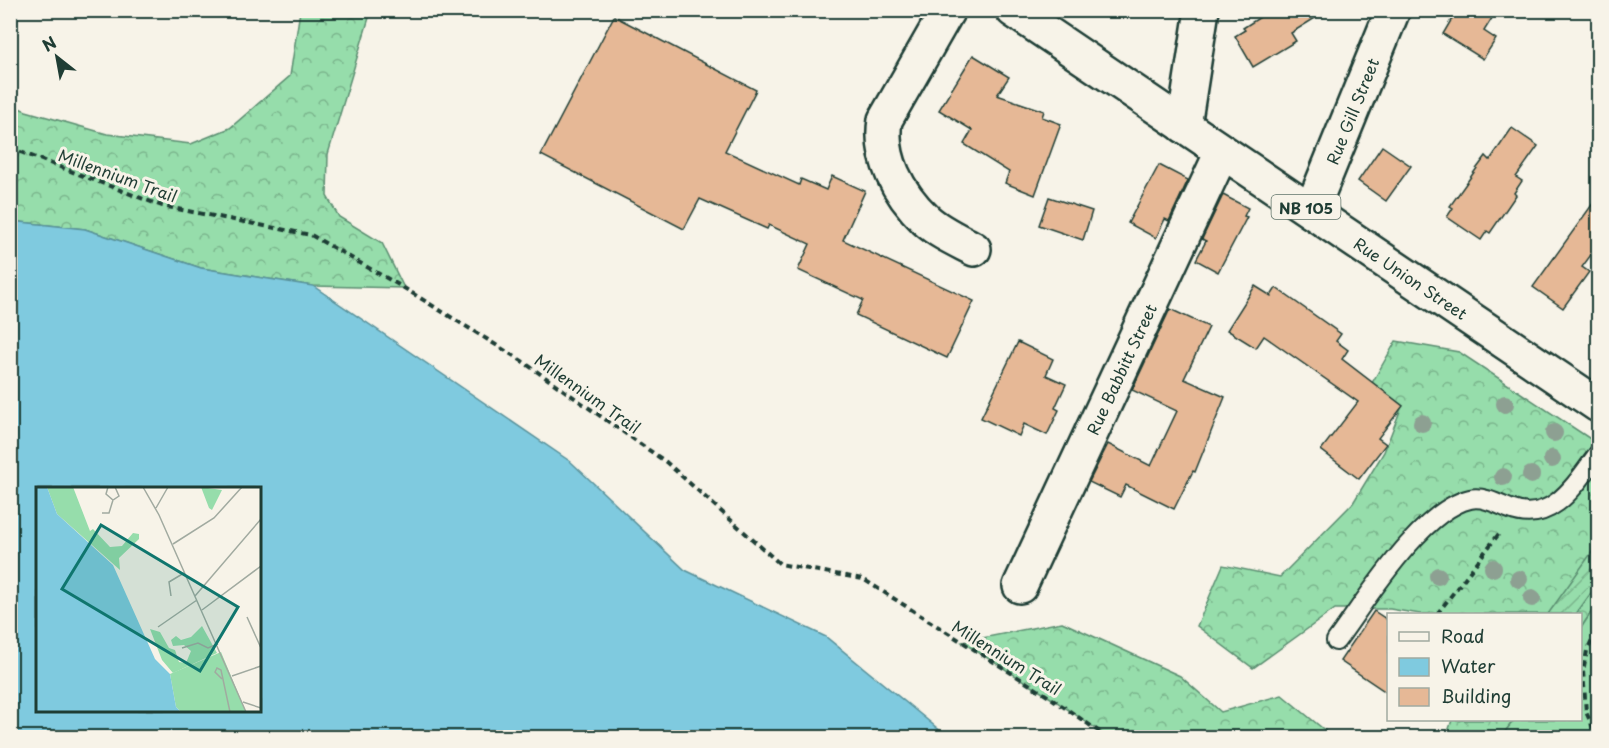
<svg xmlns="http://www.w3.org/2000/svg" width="1609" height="748" viewBox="0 0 1609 748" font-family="'Playpen Sans',sans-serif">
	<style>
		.forest { fill: url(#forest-crowns); stroke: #5a8d70; stroke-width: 1.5 }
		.park { fill: #96ddab; stroke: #5a8d70; stroke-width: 1.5 }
		.garden { fill: url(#garden-furrows); stroke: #5a8d70; stroke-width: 1.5 }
		.water { fill: #7fcadf; stroke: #59929b; stroke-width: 1.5; fill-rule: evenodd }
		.building { fill: #e6b896; stroke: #1f3d34; stroke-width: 1.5 }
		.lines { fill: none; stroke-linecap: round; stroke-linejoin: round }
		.service-casing { stroke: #1f3d34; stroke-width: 22 }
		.minor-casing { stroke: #1f3d34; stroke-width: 38 }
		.primary-casing { stroke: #1f3d34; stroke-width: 38 }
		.path { stroke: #1f3d34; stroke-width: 4; stroke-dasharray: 6 4.5; stroke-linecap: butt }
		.service { stroke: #f7f3e8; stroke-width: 18 }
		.minor { stroke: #f7f3e8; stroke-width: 33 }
		.primary { stroke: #f7f3e8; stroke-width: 33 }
		.tree { fill: #8da092 }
		.labels { text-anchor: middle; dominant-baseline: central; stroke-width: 6; stroke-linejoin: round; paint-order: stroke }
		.shield { fill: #f7f3e8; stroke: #60746a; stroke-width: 1.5 }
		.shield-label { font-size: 15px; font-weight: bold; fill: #1f3d34 }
		.street-label { font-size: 16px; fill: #1f3d34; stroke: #f7f3e8 }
		.inset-road { fill: none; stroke: #a1aaa0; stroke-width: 1.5 }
		.view { fill: #0f766e; fill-opacity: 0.15; stroke: #0f766e; stroke-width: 3 }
		.inset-edge { fill: none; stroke: #1f3d34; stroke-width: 3 }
	</style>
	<defs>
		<pattern id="forest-crowns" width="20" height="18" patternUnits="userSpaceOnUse" patternTransform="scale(1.5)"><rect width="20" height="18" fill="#96ddab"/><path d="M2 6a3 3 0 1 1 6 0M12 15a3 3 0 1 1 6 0" fill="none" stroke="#7ab48c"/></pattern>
		<pattern id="garden-furrows" width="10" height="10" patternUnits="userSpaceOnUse" patternTransform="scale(1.5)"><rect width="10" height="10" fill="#96ddab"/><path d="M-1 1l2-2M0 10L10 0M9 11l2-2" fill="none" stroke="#7ab48c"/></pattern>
	</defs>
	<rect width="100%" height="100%" fill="#f7f3e8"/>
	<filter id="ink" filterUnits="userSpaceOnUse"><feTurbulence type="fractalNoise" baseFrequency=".0167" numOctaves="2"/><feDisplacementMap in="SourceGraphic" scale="12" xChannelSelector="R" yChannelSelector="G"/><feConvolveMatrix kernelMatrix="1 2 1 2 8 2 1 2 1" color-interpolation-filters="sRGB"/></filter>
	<g filter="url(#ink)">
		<g class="forest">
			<path d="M300,11h71l-43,143 -1,42 12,21 43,26 22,45 -91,-2 -112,-18 -116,-39 -74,-8 -1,-117 16,7 81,23 84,10 39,-16 60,-52z"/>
			<path d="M1396,341l63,11 139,92v158l-17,26 -1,-14h-160l-30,-5h-55l-82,59 -56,-42 26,-61 57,12 73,-74 31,-51 18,-46 -30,-23z"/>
			<path d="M1062,622l118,54 41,36 61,-17 51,42h-225l-54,-37 -92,-58z"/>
			<path d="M1452,720h62l-13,17 -55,1z"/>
		</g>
		<path class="park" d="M1598,602v135h-97l13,-17h66l1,-92z"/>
		<path class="garden" d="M1597,545l1,38 -22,31h-28z"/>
		<path class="water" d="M11,221l74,8 116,39 112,18 258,176 114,108 141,67 122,100h-937zM38,488h222v222h-222z"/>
		<g class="building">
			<path d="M1271,10h57l-37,23 5,8 -43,26 -18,-31 10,-6 -2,-2z"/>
			<path d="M1457,10h40l-13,21 12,8 -13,20 -40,-25z"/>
			<path d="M614,16l142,74 -31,61 74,34 2,-6 25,11 6,-14 33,15 -22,49 131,61 -27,57 -91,-43 7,-15 -65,-30 12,-26 -41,-19 -2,4 -67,-30 -16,30 -143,-74z"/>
			<path d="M973,55l36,22 -12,18 47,16 -2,6 19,7 -26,71 -30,-12 4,-11 -45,-28 8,-14 -33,-20z"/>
			<path d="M1512,128l26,18 -22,31 6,4 -8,12 2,2 -26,38 -3,-2 -6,9 -34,-23 6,-9 -3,-2 27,-38 9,-12 4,4z"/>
			<path d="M1382,146l29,20 -25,35 -28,-20z"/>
			<path d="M1159,165l29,15 -19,41 -4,-2 -9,19 -28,-15z"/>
			<path d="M1223,195l25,13 -4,8 3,1 -29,55 -22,-12 10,-19 -4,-2z"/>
			<path d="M1599,195v49l-17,23 7,5 -26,36 -30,-21z"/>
			<path d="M1049,197l43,14 -9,29 -44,-15z"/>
			<path d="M1255,286l16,10 5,-8 65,46 -5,7 12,9 -6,9 61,47 -25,32 8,6 -27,35 -38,-29 37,-48 -94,-66 -8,12 -29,-18z"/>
			<path d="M1170,309l39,18 -25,52 41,18 -30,75 -2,-1 -19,38 -48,-24 -6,12 -31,-15 19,-38 43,22 26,-55 -45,-21z"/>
			<path d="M1018,342l35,17 -7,16 20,9 -11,24 4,2 -12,25 -23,-11 -5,12 -38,-18z"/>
			<path d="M1374,611l15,10v73l-49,-33z"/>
		</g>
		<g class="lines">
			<defs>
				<path id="service" d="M1336,641c29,-39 85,-131 134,-142 13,-3 28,5 40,10 42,17 67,-27 88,-55"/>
				<g id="minor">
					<path d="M948,10l-63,110c-6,38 13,73 41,100 13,12 31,20 48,29"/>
					<path d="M1184,126l18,-116"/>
					<path d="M1311,211l82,-201"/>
					<path d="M1020,586l202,-434"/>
				</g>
				<path id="primary" d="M1013,10l585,395"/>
			</defs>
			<use href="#service" class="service-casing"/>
			<use href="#minor" class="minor-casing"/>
			<use href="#primary" class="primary-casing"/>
			<g class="path">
				<path d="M10,148l152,58 149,29 93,53 118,73 144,101 114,102 83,15 191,121 54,38"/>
				<path d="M1437,614l64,-83"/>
				<path d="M1598,738l-12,-26 -3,-41 4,-20 11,-22"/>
			</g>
			<use href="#service" class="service"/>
			<use href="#minor" class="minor"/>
			<use href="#primary" class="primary"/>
		</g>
		<g class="tree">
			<circle cx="1505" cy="404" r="9"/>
			<circle cx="1422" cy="423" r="9"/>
			<circle cx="1554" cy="433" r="9"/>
			<circle cx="1552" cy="459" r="9"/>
			<circle cx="1531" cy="475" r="9"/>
			<circle cx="1503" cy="477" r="9"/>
			<circle cx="1493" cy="568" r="9"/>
			<circle cx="1438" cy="576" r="9"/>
			<circle cx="1519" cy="579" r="9"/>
			<circle cx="1532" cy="598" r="9"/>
		</g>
	</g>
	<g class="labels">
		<rect class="shield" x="1271.5" y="195" width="69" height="24" rx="4.5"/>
		<g class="shield-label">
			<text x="1306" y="207">NB 105</text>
		</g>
		<g class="street-label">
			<text transform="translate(1352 111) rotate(-68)">Rue Gill Street</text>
			<text transform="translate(118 175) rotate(20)">Millennium Trail</text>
			<text transform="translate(1411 278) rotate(34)">Rue Union Street</text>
			<text transform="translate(1121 369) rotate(-65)">Rue Babbitt Street</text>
			<text transform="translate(588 393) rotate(35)">Millennium Trail</text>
			<text transform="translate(1007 657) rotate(32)">Millennium Trail</text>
		</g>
	</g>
	<g transform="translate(36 487)">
		<rect width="225" height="225" fill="#f7f3e8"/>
		<path d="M11,0h26l17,44 3,-2 17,18 12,-1 11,-13 6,1v5l-20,19 1,12 -63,-56zM165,0l21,3 -10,20 -3,-2zM166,139l15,27 -44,20 -11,-13 -12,-31 10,3 9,16 6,2 4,12 7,1 5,-12 -7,-6 -11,1 -2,-6 5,-4 5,4 10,-3z" fill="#96ddab"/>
		<path d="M185,165l25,60h-65l-5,-5 -6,-33z" fill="#96ddab"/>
		<path d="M0,0h11l10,27 56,51 42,94 15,15 6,33 5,5h-145z" fill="#7fcadf"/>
		<path class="inset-road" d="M72,0l-2,7 7,6 6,-4 -4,-9M107,0l16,28 87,197M120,21l12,-21M66,26h7l4,-13M137,57l41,-26 28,-31M135,109l-2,-14 15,-9M159,109l66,-77M166,123l59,-44M211,130l14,31M122,140l39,-27M146,161l16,-5 10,5 10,-4M196,189l29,-10M186,192l-7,-7 2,-4 4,2 9,42M207,215l18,6"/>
		<path class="view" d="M65,38l137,82 -38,64 -138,-82z"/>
		<rect width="225" height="225" class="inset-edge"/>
	</g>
	<rect width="1609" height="748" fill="none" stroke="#f7f3e8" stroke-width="36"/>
	<rect x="18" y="18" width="1573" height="712" fill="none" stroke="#1f3d34" stroke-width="2" filter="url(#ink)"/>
	<rect x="1387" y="613" width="195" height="108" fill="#f7f3e8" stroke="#a1aaa0" stroke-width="1.5"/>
	<rect x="1399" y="632" width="30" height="9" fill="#f7f3e8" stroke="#a1aaa0" stroke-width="1.5"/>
	<text x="1441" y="643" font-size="18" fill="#1f3d34">Road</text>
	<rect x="1399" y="658" width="30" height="18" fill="#7fcadf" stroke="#a1aaa0" stroke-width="1.5"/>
	<text x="1441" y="673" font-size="18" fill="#1f3d34">Water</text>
	<rect x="1399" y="688" width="30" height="18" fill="#e6b896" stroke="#a1aaa0" stroke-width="1.5"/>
	<text x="1441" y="703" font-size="18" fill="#1f3d34">Building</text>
	<g transform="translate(57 57) rotate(329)" stroke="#f7f3e8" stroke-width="4.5" paint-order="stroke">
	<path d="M0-4.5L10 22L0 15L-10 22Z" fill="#1f3d34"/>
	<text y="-9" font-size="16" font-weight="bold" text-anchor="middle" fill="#1f3d34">N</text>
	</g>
</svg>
